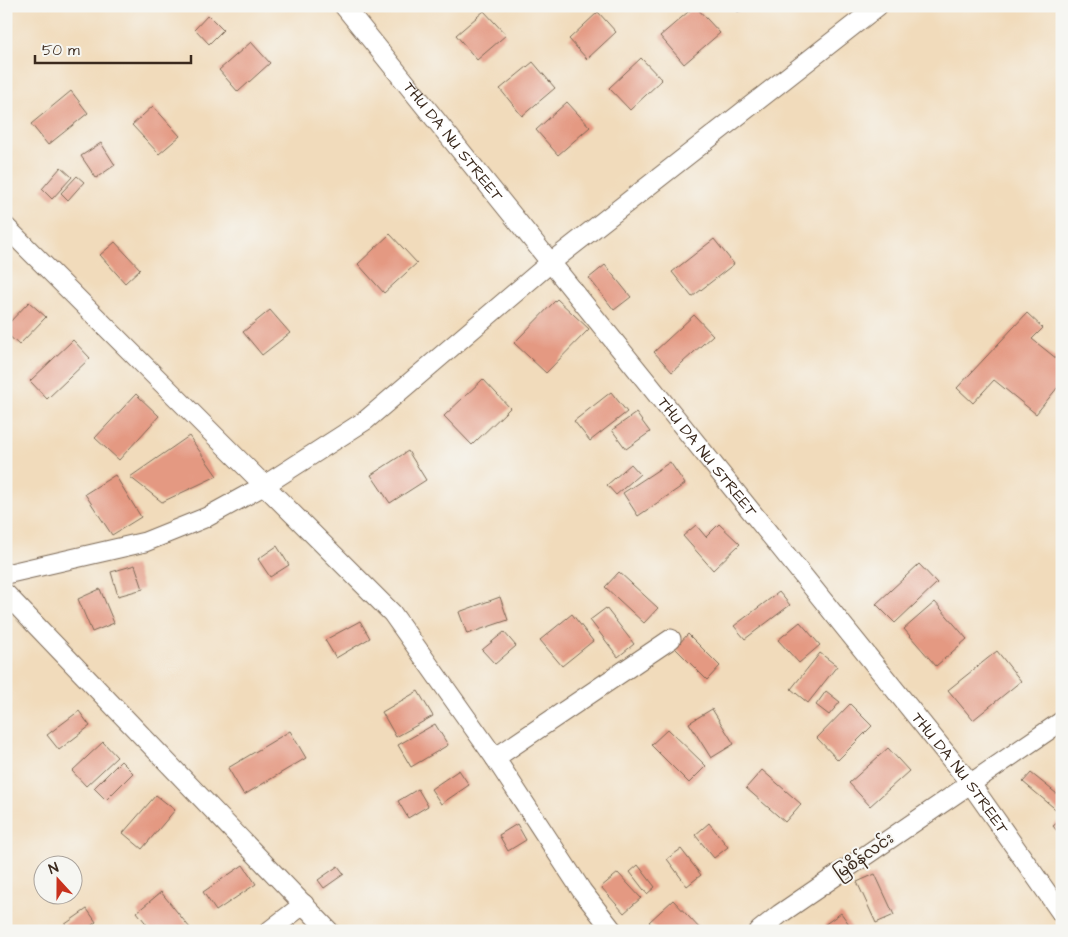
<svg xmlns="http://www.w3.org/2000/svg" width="1068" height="937" viewBox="0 0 1068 937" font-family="'Architects Daughter','Noto Sans Myanmar',sans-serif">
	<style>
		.building { fill: #e49982 }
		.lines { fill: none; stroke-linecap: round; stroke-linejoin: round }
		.minor-casing { stroke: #7b6855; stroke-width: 21 }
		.minor { stroke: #fff; stroke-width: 19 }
		.labels { text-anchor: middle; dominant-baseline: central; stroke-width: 4; stroke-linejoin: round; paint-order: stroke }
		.street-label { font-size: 16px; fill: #3b2a1e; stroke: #f6f6f2 }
	</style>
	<rect width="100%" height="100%" fill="#f6f6f2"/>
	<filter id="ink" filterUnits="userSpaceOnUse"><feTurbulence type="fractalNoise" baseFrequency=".02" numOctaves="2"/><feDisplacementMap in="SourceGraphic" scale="10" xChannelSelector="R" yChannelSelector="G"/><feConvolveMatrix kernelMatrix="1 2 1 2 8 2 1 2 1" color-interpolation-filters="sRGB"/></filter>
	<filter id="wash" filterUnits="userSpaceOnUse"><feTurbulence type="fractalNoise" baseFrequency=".0096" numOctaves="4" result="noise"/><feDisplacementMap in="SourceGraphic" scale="20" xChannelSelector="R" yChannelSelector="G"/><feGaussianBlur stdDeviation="1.12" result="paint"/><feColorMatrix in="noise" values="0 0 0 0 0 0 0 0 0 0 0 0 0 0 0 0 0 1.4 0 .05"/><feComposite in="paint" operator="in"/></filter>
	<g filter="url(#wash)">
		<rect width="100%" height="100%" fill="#f1dbbb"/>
		<g id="blocks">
			<g class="building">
				<path d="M695,6l25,27 -36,31 -24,-28z"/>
				<path d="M733,6h12l-7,6z"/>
				<path d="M484,11l22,24 -29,25 -21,-25z"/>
				<path d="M598,12l18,20 -29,27 -18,-20z"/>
				<path d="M208,15l15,15 -14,14 -14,-15z"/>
				<path d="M251,42l19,21 -32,29 -19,-22z"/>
				<path d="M641,58l21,22 -32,30 -21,-22z"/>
				<path d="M533,62l22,26 -33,28 -22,-27z"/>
				<path d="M71,91l17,22 -40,32 -17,-21z"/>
				<path d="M567,102l23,25 -32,28 -22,-25z"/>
				<path d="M153,106l27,30 -21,18 -27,-29z"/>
				<path d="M101,143l14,22 -19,13 -15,-22z"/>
				<path d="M61,167l11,10 -20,22 -10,-10z"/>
				<path d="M77,176l7,6 -16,18 -7,-7z"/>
				<path d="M390,234l27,29 -33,30 -26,-29z"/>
				<path d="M714,239l20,25 -42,33 -20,-25z"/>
				<path d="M115,242l25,27 -15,14 -25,-28z"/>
				<path d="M605,265l26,32 -17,13 -25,-32z"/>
				<path d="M557,299l32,30 -43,44 -32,-30z"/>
				<path d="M29,302l17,15 -27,28 -13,-12v-7z"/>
				<path d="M270,310l20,23 -28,22 -19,-23z"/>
				<path d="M1027,313l16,15 -11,11 30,24v19l-26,32 -42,-34 -21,23 -16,-15z"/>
				<path d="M694,315l19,20 -41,37 -18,-20z"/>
				<path d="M73,340l17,18 -43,41 -17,-18z"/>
				<path d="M483,379l27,29 -38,37 -28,-29z"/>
				<path d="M611,392l16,20 -37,29 -16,-20z"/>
				<path d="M136,394l23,22 -40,44 -24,-22z"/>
				<path d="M636,413l14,19 -24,17 -14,-19z"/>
				<path d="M189,436l28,40 -55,26 -32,-25z"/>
				<path d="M408,451l18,29 -36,23 -19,-28z"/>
				<path d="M670,462l15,22 -47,32 -15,-23z"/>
				<path d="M631,464l9,10 -24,21 -9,-10z"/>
				<path d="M115,475l26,42 -29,18 -27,-41z"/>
				<path d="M719,524l21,20 -27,26 -30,-34 13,-11 10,12z"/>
				<path d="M277,546l12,19 -19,12 -12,-18z"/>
				<path d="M919,564l18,19 -42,40 -19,-19z"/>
				<path d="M135,565l8,24 -25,7 -7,-24z"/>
				<path d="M619,572l39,36 -14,15 -39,-36z"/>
				<path d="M100,589l14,34 -22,9 -14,-33z"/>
				<path d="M779,592l11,13 -45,34 -11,-13z"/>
				<path d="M500,597l8,23 -41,14 -8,-22z"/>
				<path d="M935,602l32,37 -31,27 -32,-37z"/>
				<path d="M606,608l28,36 -16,13 -28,-37z"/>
				<path d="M572,614l21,27 -31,25 -22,-26z"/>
				<path d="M360,621l10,17 -34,20 -11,-18z"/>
				<path d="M800,622l20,23 -21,18 -21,-23z"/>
				<path d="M504,632l12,14 -21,18 -13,-14z"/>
				<path d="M688,634l32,32 -13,14 -32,-32z"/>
				<path d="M997,651l24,30 -48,39 -25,-30z"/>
				<path d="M820,653l17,13 -29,37 -17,-14z"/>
				<path d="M418,691l15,25 -37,21 -14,-25z"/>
				<path d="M826,691l14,11 -11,13 -13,-10z"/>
				<path d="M850,704l22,22 -34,34 -21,-22z"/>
				<path d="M712,709l22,35 -23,14 -22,-35z"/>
				<path d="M79,711l11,15 -31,24 -12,-15z"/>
				<path d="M435,724l13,21 -37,22 -13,-22z"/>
				<path d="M668,729l38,37 -17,17 -38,-38z"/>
				<path d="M290,731l16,27 -62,37 -16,-27z"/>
				<path d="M103,742l14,15 -31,29 -14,-15z"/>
				<path d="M888,748l21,23 -39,35 -21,-23z"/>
				<path d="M121,761l12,12 -27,27 -12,-12z"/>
				<path d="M459,770l10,15 -28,19 -10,-15z"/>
				<path d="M762,770l39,34 -16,18 -39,-34z"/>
				<path d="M1031,773l31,25v12l-3,2 -36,-30z"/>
				<path d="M418,789l10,17 -20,12 -10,-17z"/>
				<path d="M156,795l19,15 -33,39 -19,-16z"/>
				<path d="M1062,819v18l-9,-11z"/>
				<path d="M709,823l19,24 -14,11 -19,-23z"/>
				<path d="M517,824l9,16 -18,11 -9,-16z"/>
				<path d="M681,849l20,26 -14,11 -20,-27z"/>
				<path d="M243,865l13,19 -40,27 -13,-19z"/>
				<path d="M638,865l17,22 -8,7 -17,-22z"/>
				<path d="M338,866l6,8 -20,14 -6,-8z"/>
				<path d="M618,873l23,25 -17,15 -23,-26z"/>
				<path d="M875,874l19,41 -18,8 -19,-41z"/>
				<path d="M161,892l29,36 -3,3h-35l-15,-19z"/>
				<path d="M673,900l29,31h-44l-9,-9z"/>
				<path d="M87,909l9,13 -12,9h-20l-3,-4z"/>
				<path d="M841,913l13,18h-26l-4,-6z"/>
				<path d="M295,925l5,6h-11z"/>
			</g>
		</g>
	</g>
	<g filter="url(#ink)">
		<use href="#blocks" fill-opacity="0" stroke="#7b6855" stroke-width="1"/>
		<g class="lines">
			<defs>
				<g id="minor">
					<path id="s1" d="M344,6l626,777 92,131"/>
					<path d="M6,227l386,386 103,145 87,133 31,40"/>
					<path d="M6,574l139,-32 62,-25 58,-32 101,-65 184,-157 328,-257"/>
					<path d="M6,594l323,337"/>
					<path d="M495,758l176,-119"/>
					<path d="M269,931l35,-27"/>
					<path d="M759,931l21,-17 282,-193"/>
				</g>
			</defs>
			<use href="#minor" class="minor-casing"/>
			<use href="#minor" class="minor"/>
		</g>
	</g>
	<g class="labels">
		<g class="street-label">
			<text stroke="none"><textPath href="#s1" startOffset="174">THU DA NU STREET</textPath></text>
			<text stroke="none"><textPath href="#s1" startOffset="579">THU DA NU STREET</textPath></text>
			<text stroke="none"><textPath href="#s1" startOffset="984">THU DA NU STREET</textPath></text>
			<text transform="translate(864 856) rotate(-35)">မြစိန်လင်း</text>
		</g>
	</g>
	<rect width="1068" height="937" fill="none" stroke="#f6f6f2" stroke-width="25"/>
	<g transform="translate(58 880) rotate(339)"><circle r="24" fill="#f6f6f2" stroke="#aba49d"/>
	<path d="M0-4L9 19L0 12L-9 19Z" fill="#c8321e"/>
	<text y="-8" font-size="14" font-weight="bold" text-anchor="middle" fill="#3b2a1e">N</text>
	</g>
	<path d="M35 55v8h156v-8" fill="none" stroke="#3b2a1e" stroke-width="2.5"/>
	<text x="42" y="55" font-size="15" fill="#3b2a1e" stroke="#f6f6f2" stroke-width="4" paint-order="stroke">50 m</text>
</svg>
